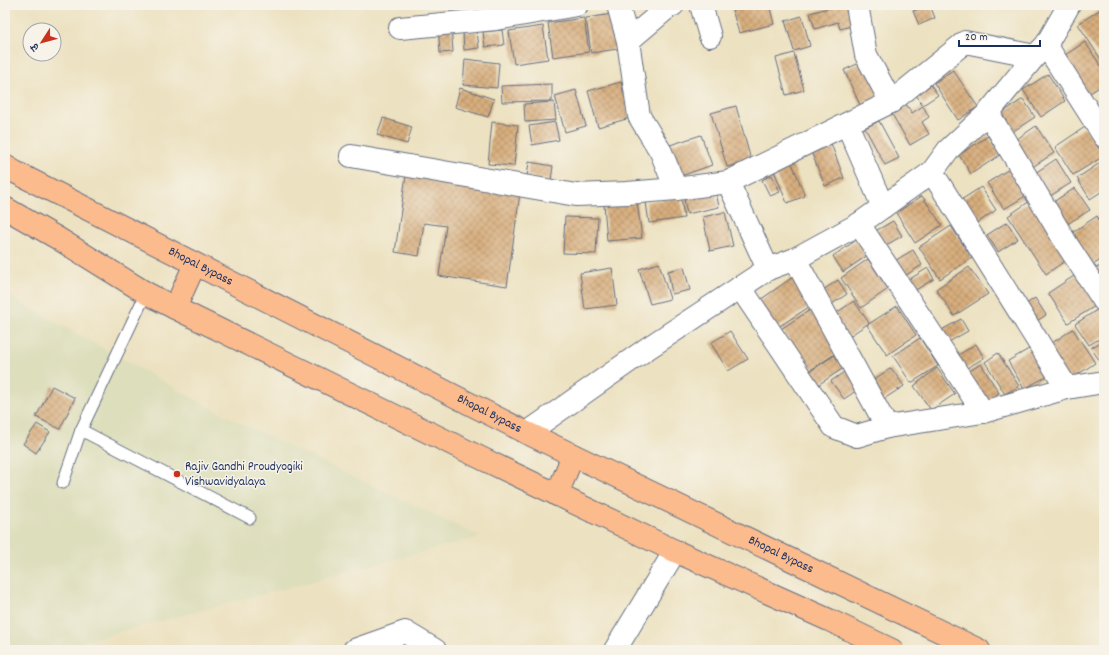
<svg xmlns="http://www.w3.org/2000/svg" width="1109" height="655" viewBox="0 0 1109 655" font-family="Dekko,'Playpen Sans Deva',sans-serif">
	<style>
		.built { fill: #dddebc }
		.building { fill: url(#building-cross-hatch) }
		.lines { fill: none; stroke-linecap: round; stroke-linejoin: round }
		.service-casing { stroke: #646d80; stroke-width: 13 }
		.minor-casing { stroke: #646d80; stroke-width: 24 }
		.primary-casing { stroke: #646d80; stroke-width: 24 }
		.service { stroke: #fff; stroke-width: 11 }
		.minor { stroke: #fff; stroke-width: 22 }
		.primary { stroke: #fbbb8d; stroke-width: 22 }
		.poi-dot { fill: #c8321e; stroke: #f7f3e8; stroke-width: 1.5 }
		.labels { text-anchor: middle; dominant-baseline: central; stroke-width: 3; stroke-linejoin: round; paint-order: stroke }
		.street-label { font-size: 13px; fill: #1b2f5e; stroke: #f7f3e8 }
		.poi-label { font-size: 13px; fill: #1b2f5e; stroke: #f7f3e8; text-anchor: start }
	</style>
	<defs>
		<pattern id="building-cross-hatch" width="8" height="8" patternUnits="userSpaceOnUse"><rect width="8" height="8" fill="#d8ae7d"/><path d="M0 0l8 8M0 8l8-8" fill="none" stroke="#ae8e6a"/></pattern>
	</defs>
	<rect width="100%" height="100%" fill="#f7f3e8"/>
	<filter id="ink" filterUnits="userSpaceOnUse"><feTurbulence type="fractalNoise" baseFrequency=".025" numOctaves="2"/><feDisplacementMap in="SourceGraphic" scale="8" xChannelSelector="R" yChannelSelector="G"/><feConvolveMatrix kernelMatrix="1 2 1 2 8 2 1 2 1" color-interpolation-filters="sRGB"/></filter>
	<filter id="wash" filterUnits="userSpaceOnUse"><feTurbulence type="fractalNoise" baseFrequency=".012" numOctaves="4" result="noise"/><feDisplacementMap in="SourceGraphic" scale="16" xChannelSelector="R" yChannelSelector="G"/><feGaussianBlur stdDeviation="0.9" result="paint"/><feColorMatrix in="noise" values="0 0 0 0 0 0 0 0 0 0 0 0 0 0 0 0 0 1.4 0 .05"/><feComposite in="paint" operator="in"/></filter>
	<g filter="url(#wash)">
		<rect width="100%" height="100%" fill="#ece1c0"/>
		<path class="built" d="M5,294l213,118 262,125 -429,113h-46z"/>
		<g id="blocks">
			<g class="building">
				<path d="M736,5h33l5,19 -35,9 -8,-27z"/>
				<path d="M839,5h13l6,19 -18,5 -2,-7 -23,7 -5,-16z"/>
				<path d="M927,5h3l5,13 -16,7 -6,-14z"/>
				<path d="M1104,7v57l-26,-40z"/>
				<path d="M619,13l5,35 -33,5 -5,-35z"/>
				<path d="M802,16l8,30 -16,5 -9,-30z"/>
				<path d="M584,18l5,34 -36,5 -5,-34z"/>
				<path d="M451,24l2,28 -13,1 -2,-28z"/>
				<path d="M543,26l5,33 -34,5 -5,-33z"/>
				<path d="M502,30l2,15 -19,2 -2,-15z"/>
				<path d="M477,31l2,17 -15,2 -1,-17z"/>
				<path d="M1085,42l19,29v13l-20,13 -25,-38z"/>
				<path d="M794,53l10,37 -18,5 -10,-37z"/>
				<path d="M465,59l34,4 -2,25 -34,-3z"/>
				<path d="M866,60l16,35 -22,10 -16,-35z"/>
				<path d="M953,70l25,37 -20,13 -24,-37z"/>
				<path d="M1048,74l17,27 -24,16 -18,-27z"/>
				<path d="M621,82l9,36 -32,9 -10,-36z"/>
				<path d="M552,84v17l-50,1 -1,-16z"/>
				<path d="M931,85l7,10 -15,10 -7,-10z"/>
				<path d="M460,88l34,11 -6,18 -33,-10z"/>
				<path d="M576,90l10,36 -21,6 -10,-36z"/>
				<path d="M1023,99l12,18 -23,15 -12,-18z"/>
				<path d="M904,101l8,12 11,-7 6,11 -7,5 7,12 -19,11 -21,-36z"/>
				<path d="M554,102l2,18 -31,2 -1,-18z"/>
				<path d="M736,106l15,54 -24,7 -16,-54z"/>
				<path d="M383,118l29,9 -5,17 -30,-9z"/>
				<path d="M879,121l20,37 -14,7 -20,-37z"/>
				<path d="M492,122l26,3 -4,41 -26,-2z"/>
				<path d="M555,122l4,18 -27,5 -3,-19z"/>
				<path d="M1036,126l18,27 -23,15 -17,-27z"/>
				<path d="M1085,127l19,29 -31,19 -18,-28z"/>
				<path d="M701,135l11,30 -34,12 -11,-31z"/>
				<path d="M988,136l12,19 -29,19 -12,-19z"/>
				<path d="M830,141l14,37 -19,8 -15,-37z"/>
				<path d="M1056,159l15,24 -24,15 -15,-23z"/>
				<path d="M1103,161l1,1v28l-14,9 -13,-21z"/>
				<path d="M529,162l24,4 -2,15 -24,-5z"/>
				<path d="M792,163l13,33 -18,7 -13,-32z"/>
				<path d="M1009,169l18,26 -23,14 -17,-26z"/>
				<path d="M406,175l114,18 -13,93 -68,-10 7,-50 -22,-3 -5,33 -24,-4z"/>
				<path d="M772,175l8,17 -10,4 -8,-16z"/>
				<path d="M715,187l4,20 -32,7 -4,-20z"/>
				<path d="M981,187l15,23 -23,16 -15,-24z"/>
				<path d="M1075,188l15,22 -26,16 -14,-22z"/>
				<path d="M922,196l20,29 -27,18 -19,-30z"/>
				<path d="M681,197l3,21 -35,5 -3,-21z"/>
				<path d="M1033,199l38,58 -25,17 -38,-58z"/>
				<path d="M637,201l5,37 -35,3 -3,-37z"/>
				<path d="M725,212l8,34 -23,5 -7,-34z"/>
				<path d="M1097,216l7,12v30l-16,10 -21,-32z"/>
				<path d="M565,217l33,1 -2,36 -33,-1z"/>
				<path d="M893,221l9,15 -21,12 -9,-15z"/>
				<path d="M1007,222l11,17 -20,13 -11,-17z"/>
				<path d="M951,226l21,32 -32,21 -21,-32z"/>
				<path d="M858,239l10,16 -25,17 -10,-16z"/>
				<path d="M913,250l9,15 -22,14 -9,-16z"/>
				<path d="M868,259l20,30 -27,19 -20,-30z"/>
				<path d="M659,263l11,36 -20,5 -11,-35z"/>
				<path d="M1104,263v29l-13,-20z"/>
				<path d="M684,267l6,23 -18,4 -4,-23z"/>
				<path d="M969,267l19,27 -34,22 -18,-27z"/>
				<path d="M612,268l5,37 -32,4 -5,-36z"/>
				<path d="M928,268l6,11 -25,15 -6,-11z"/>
				<path d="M1080,272l20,31 -32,20 -20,-30z"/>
				<path d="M793,277l19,28 -37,24 -18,-27z"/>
				<path d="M838,280l9,14 -18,12 -9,-14z"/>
				<path d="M1035,298l11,17 -12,8 -12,-16z"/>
				<path d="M854,301l15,22 -21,14 -15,-22z"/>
				<path d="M897,306l19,29 -29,20 -20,-30z"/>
				<path d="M1103,306l1,2v28l-15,9 -14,-21z"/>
				<path d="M813,308l28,42 -32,21 -28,-42z"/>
				<path d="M961,319l7,12 -21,12 -7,-12z"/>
				<path d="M1073,329l22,34 -27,18 -22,-34z"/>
				<path d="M730,331l18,28 -20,12 -17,-28z"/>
				<path d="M920,338l18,28 -27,17 -18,-27z"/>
				<path d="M1104,340v27l-13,-19z"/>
				<path d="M976,344l8,14 -22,13 -7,-14z"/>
				<path d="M1034,346l17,28 -27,15 -16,-28z"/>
				<path d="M839,352l9,13 -30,20 -9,-13z"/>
				<path d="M998,353l21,33 -14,8 -20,-32z"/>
				<path d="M981,364l18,29 -19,11 -17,-29z"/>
				<path d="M850,368l13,18 -19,13 -13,-18z"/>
				<path d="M891,368l13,18 -25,16 -12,-18z"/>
				<path d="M937,368l18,26 -24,16 -17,-24z"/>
				<path d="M52,386l23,12 -15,31 -24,-12z"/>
				<path d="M37,424l13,8 -14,21 -13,-9z"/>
			</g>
		</g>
	</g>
	<g filter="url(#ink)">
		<use href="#blocks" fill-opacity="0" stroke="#646d80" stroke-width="1"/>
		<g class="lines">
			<defs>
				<g id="service">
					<path d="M81,430l169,88"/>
					<path d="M63,483l18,-53 65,-137"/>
				</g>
				<g id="minor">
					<path d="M618,5l10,36 11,75 22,36 15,37"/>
					<path d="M701,5l9,31"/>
					<path d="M857,5l9,50 25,47"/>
					<path d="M400,28l96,-9 81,-14"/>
					<path d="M628,41l39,-33 6,-3"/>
					<path d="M1046,45l58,91"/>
					<path d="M988,113l80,133 36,55"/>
					<path d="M847,124l36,83"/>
					<path d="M351,156l225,39 51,-2 49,-4 52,-7 163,-80 74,-60 70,14"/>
					<path d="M932,172l135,216"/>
					<path d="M728,182l40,87"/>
					<path d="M859,224l124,188"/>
					<path d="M795,259l92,168"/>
					<path d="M740,287l94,140 23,9 30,-9 96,-15 84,-24 37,-6"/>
					<path d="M527,433l121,-85 120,-79 27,-10 64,-35 73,-52 16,-22 40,-37 47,-57 11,-11 23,-40"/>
					<path d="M354,650l51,-18 30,18"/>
					<path d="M615,650l60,-99"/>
				</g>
				<g id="primary">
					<path id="s1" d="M5,166l10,6 512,261 452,217"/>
					<path d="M5,208l54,31 87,54 29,15 308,151 192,92 154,69 63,30"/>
					<path d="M175,308l20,-44"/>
					<path d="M557,495l16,-40"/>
				</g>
			</defs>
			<use href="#service" class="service-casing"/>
			<use href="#minor" class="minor-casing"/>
			<use href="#primary" class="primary-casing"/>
			<use href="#service" class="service"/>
			<use href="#minor" class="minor"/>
			<use href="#primary" class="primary"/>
		</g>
	</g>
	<circle class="poi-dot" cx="177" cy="474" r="4"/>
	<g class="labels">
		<g class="street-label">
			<text stroke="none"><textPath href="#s1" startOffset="220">Bhopal Bypass</textPath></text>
			<text stroke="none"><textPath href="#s1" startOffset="544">Bhopal Bypass</textPath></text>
			<text stroke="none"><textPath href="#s1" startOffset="868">Bhopal Bypass</textPath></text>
		</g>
		<g class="poi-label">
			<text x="185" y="467">Rajiv Gandhi Proudyogiki<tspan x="185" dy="15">Vishwavidyalaya</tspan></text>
		</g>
	</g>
	<rect width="1109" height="655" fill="none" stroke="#f7f3e8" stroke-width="20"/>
	<g transform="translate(42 42) rotate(234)"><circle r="19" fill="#f7f3e8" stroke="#9fa5b1"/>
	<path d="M0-3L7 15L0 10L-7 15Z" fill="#c8321e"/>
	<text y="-6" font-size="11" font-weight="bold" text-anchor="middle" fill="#1b2f5e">उ</text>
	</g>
	<path d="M959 40v6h81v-6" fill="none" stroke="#1b2f5e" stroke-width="2"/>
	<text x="965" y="40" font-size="12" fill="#1b2f5e" stroke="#f7f3e8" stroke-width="3" paint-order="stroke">20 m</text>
</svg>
